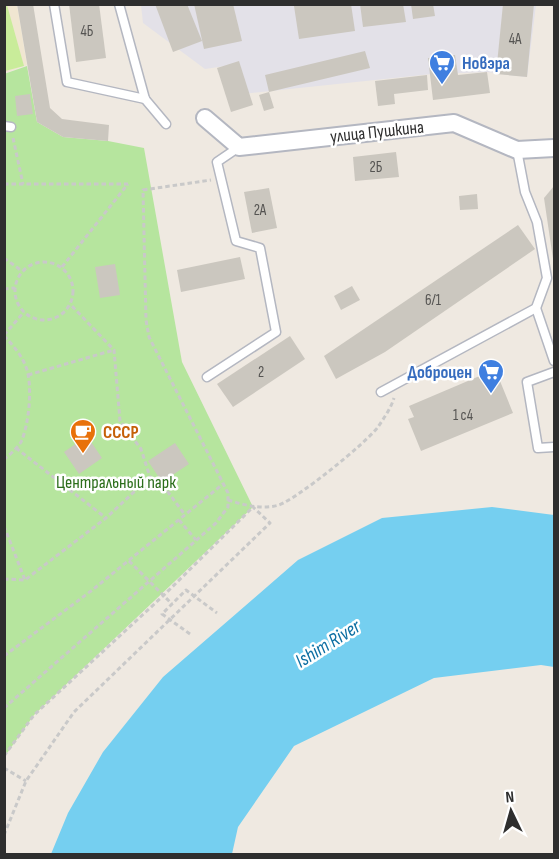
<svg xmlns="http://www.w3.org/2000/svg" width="559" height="859" viewBox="0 0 559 859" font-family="'Sofia Sans Condensed',sans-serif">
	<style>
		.industrial { fill: #e3e1e8 }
		.education { fill: #f0e6d1 }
		.green { fill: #b6e59e }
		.pitch { fill: #c9ec9a }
		.water { fill: #75cff0 }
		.building { fill: #cbc7bf }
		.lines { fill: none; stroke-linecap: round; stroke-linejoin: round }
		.lane-casing { stroke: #b4b7c1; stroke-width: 11 }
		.street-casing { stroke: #b4b7c1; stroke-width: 20 }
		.path { stroke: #c9c9c9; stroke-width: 3; stroke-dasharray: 4.5 3; stroke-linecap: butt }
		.lane { stroke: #fff; stroke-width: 8 }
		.street { stroke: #fff; stroke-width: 16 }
		.labels { text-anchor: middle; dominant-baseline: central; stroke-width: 5; stroke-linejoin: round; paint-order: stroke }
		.number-label { font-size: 15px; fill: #555452 }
		.shop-label { font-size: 18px; font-weight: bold; fill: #366cbe; stroke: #fff; text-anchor: start }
		.street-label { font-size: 18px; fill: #2e2e2e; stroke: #fff }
		.food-label { font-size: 18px; font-weight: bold; fill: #c56008; stroke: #fff; text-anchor: start }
		.park-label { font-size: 18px; fill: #2c6e1b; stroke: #fff }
		.water-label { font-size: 20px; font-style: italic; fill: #0d6fa3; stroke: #fff }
	</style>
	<rect width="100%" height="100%" fill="#efe9e1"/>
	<path class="industrial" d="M141,5h395l-9,72 -40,-5 -55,2 -200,21 -7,-29 -20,3 -62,-46z"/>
	<path class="education" d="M4,5h13l10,60 -22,8z"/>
	<path class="green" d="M27,66l10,56 26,15 45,4 36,7 38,214 71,145 -219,208 -29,41 -1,-682z"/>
	<path class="pitch" d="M7,5l17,61 -19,5 -1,-66z"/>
	<path class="water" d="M492,507l62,8v152l-13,-2 -107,13 -140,68 -56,81 -6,27h-181l17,-41 35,-61 60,-75 135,-117 84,-42z"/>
	<g class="building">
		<path d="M17,4h16l17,104 12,11 47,6 -1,16 -45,-4 -26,-15z"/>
		<path d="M69,4h30l7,54 -30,4z"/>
		<path d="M155,4h32l15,37 -29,11z"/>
		<path d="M194,4h39l9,37 -38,8z"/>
		<path d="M306,4h45l4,27 -56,8 -5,-33z"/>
		<path d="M360,4h43l3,18 -43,5z"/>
		<path d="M411,4h22l2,12 -22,3z"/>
		<path d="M503,4h31l-7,73 -31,-3z"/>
		<path d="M365,51l5,17 -101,24 5,16 -10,3 -5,-16 10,-3 -4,-17z"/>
		<path d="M455,55l3,20 29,-3 3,21 -57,7 -5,-42z"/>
		<path d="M239,61l14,44 -22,7 -14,-44z"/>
		<path d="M427,75l1,15 -34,4 1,10 -17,2 -3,-25z"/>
		<path d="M30,94l3,20 -16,2 -2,-20z"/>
		<path d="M396,152l3,25 -44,4 -2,-24z"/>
		<path d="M554,186v73h-1l-9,-61z"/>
		<path d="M269,188l8,40 -25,5 -8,-41z"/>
		<path d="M477,194l1,15 -18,1 -1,-14z"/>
		<path d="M518,225l17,24 -150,103 -49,27 -12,-23z"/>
		<path d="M240,257l5,22 -64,13 -4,-22z"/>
		<path d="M115,264l5,31 -20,3 -5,-31z"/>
		<path d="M352,286l8,14 -19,10 -7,-14z"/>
		<path d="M290,336l15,23 -72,48 -16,-23z"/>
		<path d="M489,372l5,11 6,-2 13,32 -92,38 -13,-32 6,-2 -5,-11z"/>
		<path d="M87,436l15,22 -23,16 -15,-22z"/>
		<path d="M175,443l14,21 -27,18 -14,-21z"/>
	</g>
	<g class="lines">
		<defs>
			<g id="lane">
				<path d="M54,4l13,78 78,17"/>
				<path d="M119,4l26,95 21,25"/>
				<path d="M4,126l7,1"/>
				<path d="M536,308l18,53"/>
				<path d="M554,372l-27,10 11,66 16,-1"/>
				<path d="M207,377l69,-45 -16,-84 -24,-7 -19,-79 22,-15"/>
				<path d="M381,392l155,-84 11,-30 -10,-56 -12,-30 -8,-42"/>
			</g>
			<path id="street" d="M205,118l34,29 215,-24 63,27 37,-2"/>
		</defs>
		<use href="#lane" class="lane-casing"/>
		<use href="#street" class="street-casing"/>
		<g class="path">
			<path d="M13,138l10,46"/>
			<path d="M4,184h124"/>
			<path d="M4,258l18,13"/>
			<circle cx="44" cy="291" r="29"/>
			<path d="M62,267l66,-83"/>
			<path d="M4,289l11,-1"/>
			<path d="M4,335l20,-23"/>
			<path d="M4,336c9,9 18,20 22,31 7,18 3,58 -5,75 -4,6 -11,13 -17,17"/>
			<path d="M28,375l86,-25"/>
			<path d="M16,448l90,70"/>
			<path d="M150,477l15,11 20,27"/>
			<path d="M228,500c16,5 34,10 51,5 19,-7 86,-61 99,-78 6,-9 13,-19 16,-29"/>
			<path d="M179,520l17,20"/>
			<path d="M4,526l21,54"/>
			<path d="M129,561l43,43"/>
			<path d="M4,579l21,1 81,-62 44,-41 -9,-28 -21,-28 -6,-71 -44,-46"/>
			<path d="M190,634l-28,-20 24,-24 31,23"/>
			<path d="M4,656l87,-65 132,-107"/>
			<path d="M4,708l212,-185 12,-16v-14l-79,-156 -3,-17 -3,-130 68,-10"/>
			<path d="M4,756l30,-41 129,-119 90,-89"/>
			<path d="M4,768l22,13"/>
			<path d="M4,835l22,-54 48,-69 196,-189 -17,-16"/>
		</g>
		<use href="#lane" class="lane"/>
		<use href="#street" class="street"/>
	</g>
	<defs>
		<symbol id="supermarket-pin" viewBox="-11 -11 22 30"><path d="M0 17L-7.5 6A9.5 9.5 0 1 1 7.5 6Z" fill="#3f7fe0" stroke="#fff"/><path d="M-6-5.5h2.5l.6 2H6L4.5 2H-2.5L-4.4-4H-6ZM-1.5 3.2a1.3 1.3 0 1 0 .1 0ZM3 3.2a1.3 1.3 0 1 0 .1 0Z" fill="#fff"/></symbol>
		<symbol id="cafe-pin" viewBox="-11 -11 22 30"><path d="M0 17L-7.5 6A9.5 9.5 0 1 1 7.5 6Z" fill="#e8710a" stroke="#fff"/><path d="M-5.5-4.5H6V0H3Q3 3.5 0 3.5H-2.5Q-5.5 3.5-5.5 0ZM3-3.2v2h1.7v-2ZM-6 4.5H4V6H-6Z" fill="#fff"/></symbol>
	</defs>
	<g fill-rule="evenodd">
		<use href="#supermarket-pin" x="427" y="48" width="30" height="40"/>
		<use href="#supermarket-pin" x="476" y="357" width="30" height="40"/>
		<use href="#cafe-pin" x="68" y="417" width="30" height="40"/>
	</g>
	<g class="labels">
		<g class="number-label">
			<text x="87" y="31">4Б</text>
			<text x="515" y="39">4А</text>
			<text x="376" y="167">2Б</text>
			<text x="260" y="210">2А</text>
			<text x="433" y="300">6/1</text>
			<text x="261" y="372">2</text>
			<text x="463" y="415">1 с4</text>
		</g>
		<g class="shop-label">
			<text x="462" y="63">Новэра</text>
			<text x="472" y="372" text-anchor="end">Доброцен</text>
		</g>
		<g class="street-label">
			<text transform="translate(377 132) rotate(-6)">улица Пушкина</text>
		</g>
		<g class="food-label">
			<text x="103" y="432">СССР</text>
		</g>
		<g class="park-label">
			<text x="116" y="482">Центральный парк</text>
		</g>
		<g class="water-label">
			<text transform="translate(328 644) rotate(-32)">Ishim River</text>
		</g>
	</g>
	<rect width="559" height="859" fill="none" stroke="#2e2e2e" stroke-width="12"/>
	<g transform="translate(511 811) rotate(355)" stroke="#ffffff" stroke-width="4.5" paint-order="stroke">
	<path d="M0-4.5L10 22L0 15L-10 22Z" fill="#2e2e2e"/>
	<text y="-9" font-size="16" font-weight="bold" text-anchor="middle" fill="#2e2e2e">N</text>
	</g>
</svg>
